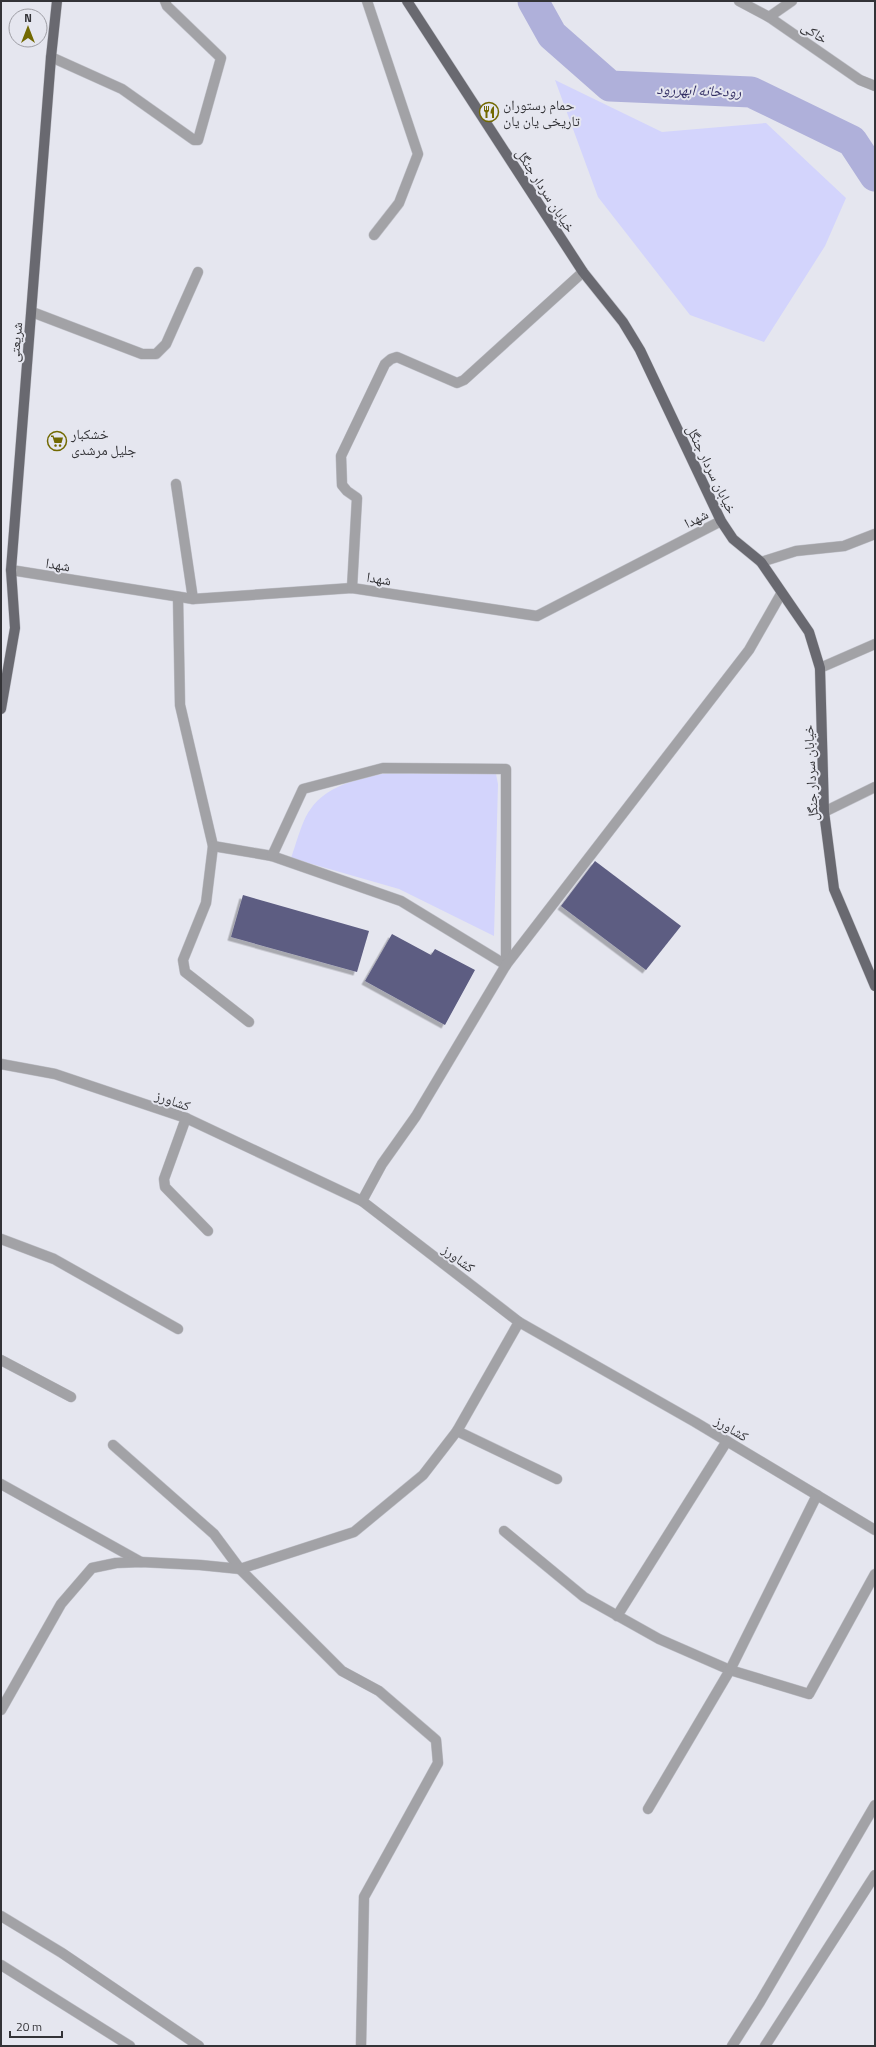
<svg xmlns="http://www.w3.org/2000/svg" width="876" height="2047" viewBox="0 0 876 2047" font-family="'Titillium Web','Noto Naskh Arabic',sans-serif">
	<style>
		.green { fill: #d3d4fc }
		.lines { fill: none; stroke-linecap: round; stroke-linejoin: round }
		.river { stroke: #afb0da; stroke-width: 31 }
		.building { fill: #5d5d82; filter: url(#shadow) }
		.minor-casing { stroke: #c1c2ca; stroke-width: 11 }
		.major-casing { stroke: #c1c2ca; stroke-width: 11 }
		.minor { stroke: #a2a2a6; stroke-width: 10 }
		.major { stroke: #696970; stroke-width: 10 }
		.labels { text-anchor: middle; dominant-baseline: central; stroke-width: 4; stroke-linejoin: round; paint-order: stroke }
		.street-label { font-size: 14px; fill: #333337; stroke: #e5e6ef }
		.poi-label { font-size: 14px; fill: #333337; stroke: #e5e6ef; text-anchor: start }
		.water-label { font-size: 15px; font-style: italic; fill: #343065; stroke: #e5e6ef }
	</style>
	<defs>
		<filter id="shadow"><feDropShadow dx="-3.5" dy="3.5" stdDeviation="0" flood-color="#0004"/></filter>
	</defs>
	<rect width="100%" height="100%" fill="#e5e6ef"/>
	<g class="green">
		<path d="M555,80l107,52 104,-9 80,75 -21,48 -61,96 -74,-27 -92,-118z"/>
		<path d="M400,771l96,3 2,10 -4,152 -95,-47 -108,-31c5,-13 11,-38 19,-48 18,-28 60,-34 90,-39z"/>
	</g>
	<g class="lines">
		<path class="river" d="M533,1l19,34 58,51 141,6 101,49 23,35"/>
	</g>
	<g class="building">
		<path d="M595,861l86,65 -35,44 -85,-64z"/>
		<path d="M243,895l126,36 -12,41 -126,-35z"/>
		<path d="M392,934l39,21 4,-6 40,21 -30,55 -80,-44z"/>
	</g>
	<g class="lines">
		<defs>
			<g id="minor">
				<path d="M367,1l51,153 -19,49 -25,32"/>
				<path d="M739,1l30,16 91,63 15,6"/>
				<path d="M769,17l23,-16"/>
				<path d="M51,57l71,32 72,51h4l23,-82 -54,-52 -2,-5"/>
				<path d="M32,312l110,42h14l10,-10 32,-72"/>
				<path d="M176,484l17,115"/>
				<path d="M761,562l35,-11 48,-5 31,-12"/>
				<path d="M11,570l182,29 159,-11 185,28 184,-95"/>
				<path d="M352,588l5,-90 -10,-7 -5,-6 -1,-29 44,-92 6,-5 6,-2 60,26 7,-3 119,-108"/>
				<path d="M178,597l2,108 33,141 -7,57 -23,57 2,12 64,50"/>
				<path d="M820,668l55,-24"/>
				<path d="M824,812l51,-25"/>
				<path d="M213,846l59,10 129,45 105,64"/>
				<path d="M272,856l31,-67 80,-21 123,1v196"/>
				<path d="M1,1064l54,10 131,44 176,83 157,121 176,100 180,108"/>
				<path d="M186,1118l-22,61 1,8 43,44"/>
				<path d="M362,1201l20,-37 34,-48 90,-151 243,-315 32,-56"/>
				<path d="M1,1239l53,20 124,70"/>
				<path d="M1,1360l70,37"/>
				<path d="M457,1431l100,48"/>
				<path d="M113,1445l101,89 26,35 102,102 37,20 57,49 2,23 -74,134 -3,149"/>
				<path d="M1,1484l140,78"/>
				<path d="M504,1531l80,66 75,42 71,31 79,24 66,-120"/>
				<path d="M617,1616l110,-175"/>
				<path d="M1,1710l60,-106 31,-36 24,-5 25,-1 59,3 40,4 114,-37 69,-57 34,-44 62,-109"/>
				<path d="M648,1809l82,-139 87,-175"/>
				<path d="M1,1916l61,37 137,93"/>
				<path d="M1,1965l129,81"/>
				<path d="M732,2046l28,-44 115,-197"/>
				<path d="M765,2046l110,-171"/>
			</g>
			<g id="major">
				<path d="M407,1l176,271 40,50 17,28 81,171 12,18 28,23 48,70 11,36 4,144 10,77 41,97"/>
				<path d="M1,709l14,-81 -4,-58 40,-513 6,-56"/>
			</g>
		</defs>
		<use href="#minor" class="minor-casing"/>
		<use href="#major" class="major-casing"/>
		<use href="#minor" class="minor"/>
		<use href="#major" class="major"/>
	</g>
	<defs>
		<symbol id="restaurant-ring" viewBox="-11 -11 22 22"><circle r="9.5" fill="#e5e6ef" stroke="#726901" stroke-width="1.5"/><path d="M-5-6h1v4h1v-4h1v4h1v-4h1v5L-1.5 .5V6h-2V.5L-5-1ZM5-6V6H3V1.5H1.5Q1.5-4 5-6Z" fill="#726901"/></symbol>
		<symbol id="supermarket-ring" viewBox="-11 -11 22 22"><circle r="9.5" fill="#e5e6ef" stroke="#726901" stroke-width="1.5"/><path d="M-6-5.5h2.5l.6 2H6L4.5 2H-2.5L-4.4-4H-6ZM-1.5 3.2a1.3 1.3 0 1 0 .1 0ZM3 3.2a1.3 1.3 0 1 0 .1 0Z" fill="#726901"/></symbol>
	</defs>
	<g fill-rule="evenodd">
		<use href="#restaurant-ring" x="478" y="101" width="22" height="22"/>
		<use href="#supermarket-ring" x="46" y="430" width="22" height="22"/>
	</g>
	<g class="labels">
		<g class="street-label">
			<text transform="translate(815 32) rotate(34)">خاکی</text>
			<text transform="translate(546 190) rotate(57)">خیابان سردار جنگل</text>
			<text transform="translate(15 342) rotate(-85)">شریعتی</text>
			<text transform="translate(712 469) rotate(64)">خیابان سردار جنگل</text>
			<text transform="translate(696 518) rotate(-27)">شهدا</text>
			<text transform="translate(58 564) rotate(9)">شهدا</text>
			<text transform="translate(379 578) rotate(9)">شهدا</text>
			<text transform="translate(810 773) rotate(-93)">خیابان سردار جنگل</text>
			<text transform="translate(173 1100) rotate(19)">کشاورز</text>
			<text transform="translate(459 1258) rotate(37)">کشاورز</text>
			<text transform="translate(732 1428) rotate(31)">کشاورز</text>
		</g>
		<g class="poi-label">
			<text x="503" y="104">حمام رستوران<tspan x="503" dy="16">تاریخی یان یان</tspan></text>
			<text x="71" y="433">خشکبار<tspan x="71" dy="16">جلیل مرشدی</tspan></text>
		</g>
		<g class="water-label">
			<text transform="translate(699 90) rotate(2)">رودخانه ابهررود</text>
		</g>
	</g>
	<rect width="876" height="2047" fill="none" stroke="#333337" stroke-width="4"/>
	<g transform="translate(28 28)"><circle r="19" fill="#e5e6ef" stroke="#9e9ea5"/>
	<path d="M0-3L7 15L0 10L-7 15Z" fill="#726901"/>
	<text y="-6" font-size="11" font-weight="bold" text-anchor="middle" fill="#333337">N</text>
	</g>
	<path d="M10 2031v6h52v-6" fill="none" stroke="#333337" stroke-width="2"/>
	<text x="16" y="2031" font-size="12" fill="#333337" stroke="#e5e6ef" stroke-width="3" paint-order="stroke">20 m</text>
</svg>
